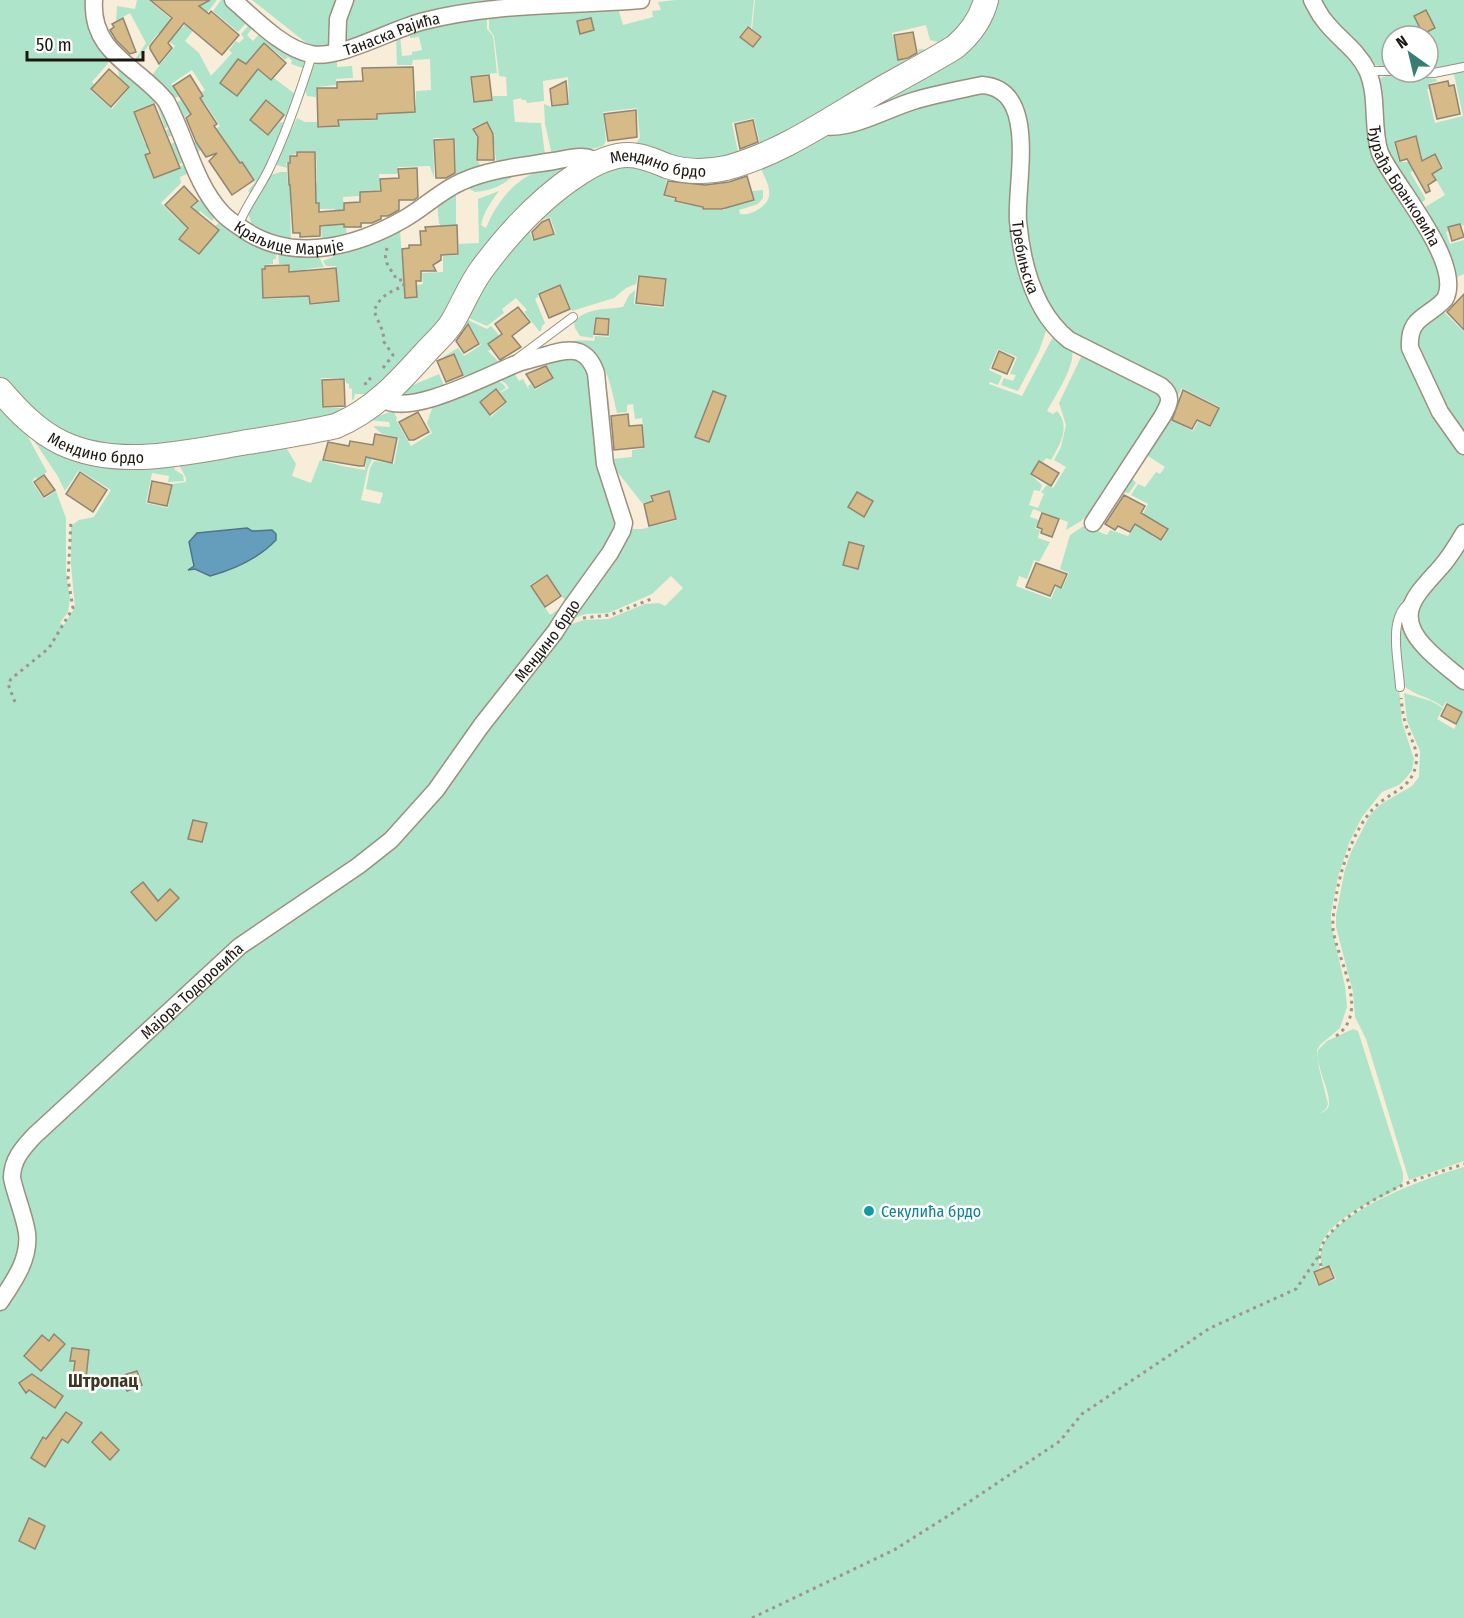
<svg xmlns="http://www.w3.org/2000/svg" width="1464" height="1618" viewBox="0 0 1464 1618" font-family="'Fira Sans Condensed',sans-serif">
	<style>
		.green { fill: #aee4ca; fill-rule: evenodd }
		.water { fill: #649ebc; stroke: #4e7689; stroke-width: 1.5 }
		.building { fill: #d6ba87; stroke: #8f8572; stroke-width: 1.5 }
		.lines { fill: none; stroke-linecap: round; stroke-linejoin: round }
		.lane-casing { stroke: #9a907d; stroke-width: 10 }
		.street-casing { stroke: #9a907d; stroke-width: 19 }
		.secondary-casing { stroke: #9a907d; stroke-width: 26 }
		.path { stroke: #9d9585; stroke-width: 3; stroke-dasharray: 3 4.5; stroke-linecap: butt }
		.lane { stroke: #fff; stroke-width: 8 }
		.street { stroke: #fff; stroke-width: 16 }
		.secondary { stroke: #fff; stroke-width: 24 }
		.culture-dot { fill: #0f9aa8; stroke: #fff; stroke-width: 2 }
		.labels { text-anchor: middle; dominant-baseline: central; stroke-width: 5; stroke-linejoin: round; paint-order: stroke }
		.street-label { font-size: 16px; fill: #1c1811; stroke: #fff }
		.culture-label { font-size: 16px; fill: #0d838f; stroke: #fff; text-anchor: start }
		.neighbourhood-label { font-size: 18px; font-weight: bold; fill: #3f3726; stroke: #fff }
	</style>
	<rect width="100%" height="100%" fill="#f8edd8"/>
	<g class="green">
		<path d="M0,0h86c1,19 11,47 24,61l-18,21 2,2 -4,6 22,19 18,-22 -11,-10 -1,-7 17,13 3,-1 12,8 21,36 -6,2 -9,-26 -23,9 12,33 23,-8 -2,-6 6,-2 14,34 -7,2 -8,-20 5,-3 -3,-6 -11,4 1,3 -16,7 1,4 -4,2 10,24 27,-11 -1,-2 6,-1 3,8 -9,4 1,6 -20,20 18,18 22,-22 16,15 -5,7 -12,-10 -22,28 21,16 20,-26 -4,-3 4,-3 57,27v9h-3v5l-9,1v3h-3l2,31 28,-1 -1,-34h-11l-1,-13 37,3 1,2 3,1 5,10 -18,2 3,36 31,-3 -4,-36h-10l-3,-5 10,-4 -1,-7 54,-13 14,-6 5,67h12v-13l6,-1 -1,-11 21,-1v-16l16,-1v-11l20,-1 -1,-44 21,-8c-8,11 -15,20 -18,34l5,3c16,-38 42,-62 84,-63l-124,154 -70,75h-21l-1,5 -2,1v-11l-3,-1v-4l-3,-1 -1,-5h-24l1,30h24l-13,12 -209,31 -69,-16 -55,-54z"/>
		<path d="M137,0h11l34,28 22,-28h13l-32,41 14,12 12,23 21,-23 -3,-3 7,-9 3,2 5,-5 -3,-4 10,-11 4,2 -8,10 6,6 9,-10 43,28 -2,9 -12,-4 1,-4 -4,-3 -3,3 -21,-18 -16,19 23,20 3,-3 21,16 -10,24v-3l-19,-16 -17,21 19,16 12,-14 4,1 -11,31 -23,39 -2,-2 8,-10 -14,-20 -10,7 -2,-4 7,-6 -16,-23 -26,19 -4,-9 29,-19 -15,-23 -25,17 -6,-16 7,-4 5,8 18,-12 -2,-4 3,-2 -13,-20 -21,14 8,12 -7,4 -26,-29 6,4 23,-29 -17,-13 -22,29 -2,-1 12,-18 -16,-30 -14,8 1,-15 18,3z"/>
		<path d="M221,0h3l25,20 -11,12 -25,-21z"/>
		<path d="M252,0h91l-10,46 -5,3 -19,-4z"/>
		<path d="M348,0h217l-221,42 -4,-6z"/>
		<path d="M676,0h78l-3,28 -4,-2 -8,11 14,11 9,-11 -10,-8 3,-29h223l-30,44 -18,-4 -4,-15 -34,8 6,28 21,-4 -1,-8 17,1 -90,54 -85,40 -6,-26 -22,5 6,29 -32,12 -59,-14 -11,-7 4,-5 -3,-30 -34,4 3,29 -3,5 -23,6 -28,3 -7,-31 -1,-20 7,3 18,-2 -1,-28 -25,4 1,20 -17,2 -1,-3h-4l-1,-2 -8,2 2,22 26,1 4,32 -47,7 -2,-2 -2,-18 -10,1 11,-7 -8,-15 -15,7 7,14 -2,1 -1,18 3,1 1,5 -24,11 -1,-40h-22l1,40 -4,-12 -32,1 -1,7h-18l1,16 -21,1v5l-16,1 1,31h2l1,7 -25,5 -1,-13 15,-2 -1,-16h-15l-1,-7 -29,2 1,38 -38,-14 -5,-15 23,-38 9,-3h7l1,14 29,-3 -1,-32h-20v3l-7,1v7l-3,1 1,5 -10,-3 -1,-3 21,-44 8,4h12l1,6 21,-1v-6l38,-1 1,-5 18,-1v-7l20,-1v-15l15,-1 -1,-31 -17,1 -1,5h-15l-1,-29 4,-1 2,21 10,-1v-3l10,-2 -3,-13 -9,1 -2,-8 79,-18v17l6,7 4,37 -27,3 3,26 20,-2v-4h14l-1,-19 -7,-1 -5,-40 -5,-7v-17l129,-4 5,17 30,-8 -1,-6 9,-1 -3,-8z"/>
		<path d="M993,0h316c13,29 37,40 52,65 15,27 9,58 14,86l4,9 58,83 6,16 5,27 -11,15 -25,20 -6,15v8l9,28 15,28 17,28 17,21v77l-26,40 -31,32 -14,22 9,102 12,37 -2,11 -6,8 -7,7 -17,7 -20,25 -13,26 -11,34 -7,36v11l14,62 2,21 -7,21 -20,17 -3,5 2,18 9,36 -2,5 -7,5c4,-2 10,-4 10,-10 1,-14 -13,-35 -11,-54l9,-9 26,-12 5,2 45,142v8c-5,10 -17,14 -26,18 -27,13 -66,34 -57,69l-7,4 5,14 18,-7 -6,-14 -8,2c-2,-8 -2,-15 1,-22 17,-36 105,-68 141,-78v451h-1464v-1217l22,25 25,46 -10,7 -2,-2 -3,5 12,17 12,-8 10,27v54l4,26 -2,14 -8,11 4,2 11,-18 -4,-42v-39l8,-6 15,-3 17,-27 -32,-20 -14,21 -8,-16 -28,-42 1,-2 15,13 3,-1c37,21 83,26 125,19l2,8 8,5 1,6 -16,1 1,-6 -17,-3 -6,30 22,5 5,-24 13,-2v-4l-9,-17 34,-4 73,-13 12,20 -4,12 19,7 9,-23 22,6 23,4 4,-26 3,1 -3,13 3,2 -4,8 -7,32 19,4 3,-11 -17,-4 4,-21 4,-7 20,3 5,-26 -17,-4 -9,-8 17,1 -1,-5 -22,-2 26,-9 4,7 -1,2 15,26 21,-13 -5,-10 5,-14 -4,-5 -30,11c30,-16 63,-24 95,-37l10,6 3,4 -6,4 -4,-3 -17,13 12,15 16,-15 -7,-9 9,-5 -4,-5 -10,-6 17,-8 7,12 4,-2 6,11 -1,-4 3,-2 4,6 19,-12 -11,-19c14,-4 31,-11 43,2 14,16 10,71 14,94 4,20 24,51 20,70 -5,23 -33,61 -50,77h-4l-19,-28 -17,11 20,30 9,-6 1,6 -5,13 -71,89 -57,80 -41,44 -29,23 -116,78 -28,23 -92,88 -50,43 -57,59 -6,12v8l16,59 5,2c-3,-37 -29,-58 0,-92l197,-181 51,-39 94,-64 22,-18 51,-59 69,-93 37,-47 19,-18 15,-5 24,-1 37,-15 14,-1 6,3 18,-18 -12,-12 -19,18 -32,14 -12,5 -22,1 -18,6 4,-9c13,-17 58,-69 55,-89 -2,-15 -9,-31 -14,-45l12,30 4,22h13l35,-9 -8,-30 -19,5 1,6 -9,2 -33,-42 -10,-90c8,10 10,29 11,42h-3l5,46 20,-2v-7l13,-2 -3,-30 -7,1 -2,-15 -6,1v7l-10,1c-10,-46 -15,-74 -70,-62 13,-11 31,-11 47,-10l1,-5 14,1 1,-19 -15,-1 -2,21 -13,-2 -5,-8 -1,-6c13,-15 32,-12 49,-15l6,-12 6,-5 -1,14 30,4 3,-30 -29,-3 -2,9 -10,4 -12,10 -42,13 -12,-27 -22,9v4l-3,2 10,24 -3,3 -1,5h-2l-15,-19 3,-2 -11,-12 -14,11 2,4 -17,13 -23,-10c17,-33 37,-63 64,-90l5,15 23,-7 -6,-17 -12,4 -1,-3c28,-26 62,-64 105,-55 8,1 18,7 26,10l-5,23 11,3v3l15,3 5,-25 -9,-3 16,1 1,32h23l-1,-30h-11v-3l12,-2 9,31 21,-5 -3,-10 11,-1v8l-5,6 -19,6 1,4c7,1 13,-1 19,-5 19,-12 7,-29 0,-44l2,-3 64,-31c28,1 53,-15 78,-23 12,-4 24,-7 36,-9 18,-5 45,-16 61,-3 27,23 13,66 13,96 -1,35 9,74 21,107 3,10 11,19 13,29l-8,23 -21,40 -17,-6 3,-7 9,3 3,-6 -6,-1 7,-17 -19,-8 -9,21 13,6 -4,9 -8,-3 -1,2 33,12 33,-63c6,4 15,8 17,16 4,16 -17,47 -25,62l6,3 4,-3c14,15 3,34 -6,49l-5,-2 -3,4 -4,-2 -9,14 12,11 -2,6 -6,-1 -5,15 9,3 6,-14 -3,-2 6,-7 6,3 13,-21 -12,-7 7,-13 5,-22 -7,-22 24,-50 80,38 4,10 -3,7 -61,94 -22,19 -15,9 2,-8 -35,-13 -3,8 9,3 -4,8 5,2 -2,8 12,4 -11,20 -5,-2 -7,19 -8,-3 -3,10 35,13 5,-12 6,2 7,-16 -9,-4 10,-34 14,-9 23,9 3,-5 18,6 10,-14 16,8 -2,6 10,5 7,-12 -10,-6 -3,5 -16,-8 8,-16 -17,-9 7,-11 7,3 11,-15 4,2 5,-7 -17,-11 -6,2 -12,18 6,7 -7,10 -9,-1 -15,25 -2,-1 63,-98 27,13 5,-9 12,5 10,-20 -38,-19 -3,6 -15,-11 -77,-37c-5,-10 -20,-15 -29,-22 -13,-10 -19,-27 -24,-43 -5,-18 -11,-39 -13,-58 -3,-38 27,-149 -43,-141 -44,6 -85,26 -128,35l109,-64c20,-17 27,-28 34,-53zM247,528l5,3 20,-1 4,4v6c-18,19 -41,29 -66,36l-15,-7 -4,1 3,-3c0,-9 -4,-16 -5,-25l8,-9z"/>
		<path d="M1316,0h148v63l-36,6v-33h-36v32l-10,-1 -11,-4z"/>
		<path d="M337,61v6l15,-1 1,12 -17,1v6l-20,2v10l-9,-1 -2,-7 8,-24z"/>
		<path d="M1464,70v155l-2,1 -1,-3 -13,4v4l-2,1 4,12 14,-4v34l-7,3 -6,-20 -29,-48 23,-14 -12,-21 11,-6 -9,-15 -20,11 -1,-6 8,-2 -6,-21 -22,6 5,21h12l2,9 -3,1 15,26v2l-6,4 -34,-47 -6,-78c14,-9 41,-1 57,0l1,2 -9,3 1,5h-2l8,34 28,-7 -9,-42z"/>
		<path d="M513,176c-11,10 -23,15 -38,16l-10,-6 -9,4v40h-15l-1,-6h-1l-2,-23 24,-16z"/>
		<path d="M1447,304l2,3 -5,5 20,20v108l-49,-85 4,-31z"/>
		<path d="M466,319l21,10 4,-3 8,9 -5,5 3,4 -9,7 12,12 4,-2 1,1c-20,15 -75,37 -100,37l-4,-5 3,-5 35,-15 6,13h3l-1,-3 18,-7 -11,-24 -13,5 17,-10 6,8 17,-11 -13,-22h-4z"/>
		<path d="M1464,539v138l-45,-44 -3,-32z"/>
		<path d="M1407,617l57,68v476l-55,19 -43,-141 -11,-22 -2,-25 -17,-65v-12l9,-46 6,-17 19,-37 11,-11 31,-18 7,-9 1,-26 -13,-30 -3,-28 27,8 12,7 -6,11 17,10 9,-17 -17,-10 -3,5c-12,-10 -28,-11 -39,-21l-5,-49 2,-19z"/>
	</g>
	<path class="water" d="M247,528l5,3 20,-1 4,4v6c-18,19 -41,29 -66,36l-15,-7 -7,1 6,-4 -5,-24 8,-9z"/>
	<g class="building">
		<path d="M150,0h60l-11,6 10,8 2,-3 28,24 -17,20 -38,-32 -16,20 4,5 -13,16 -9,-15v-3l22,-28z"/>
		<path d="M1426,10l9,18 -12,6 -9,-18z"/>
		<path d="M123,18l13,34 -6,2 -14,-14 -6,-10 4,-3 -2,-3z"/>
		<path d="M591,18l3,12 -14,4 -3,-13z"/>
		<path d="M748,27l13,10 -8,10 -13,-10z"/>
		<path d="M913,32l4,21 -9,5 -10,2 -4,-25z"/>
		<path d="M264,43l22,20 -15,17 -13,-11 -21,27 -17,-13 18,-24 8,5z"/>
		<path d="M413,67l2,45 -38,2v5l-39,1 1,6 -21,1 -1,-39h20v-6l26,-1 -1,-13z"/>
		<path d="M109,69l20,18 -18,20 -20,-18z"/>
		<path d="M190,75l13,21 -3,2 17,26 -3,2 26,37 2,-1 12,18 -22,15 -23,-34 8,-8 -11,4 -10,-15 -10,-24 5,-4 -18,-28z"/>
		<path d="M489,75l3,25 -18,2 -3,-25z"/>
		<path d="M566,81l2,23 -16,2 -2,-17z"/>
		<path d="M1448,81l1,5 5,-1 6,29 -23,5 -8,-34z"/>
		<path d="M266,100l18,15 -16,20 -18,-15z"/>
		<path d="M154,104l26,64 -26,10 -9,-23 5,-2 -16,-41z"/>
		<path d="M636,110l1,27 -29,4 -4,-27z"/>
		<path d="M753,120l5,22 -18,7 -5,-25z"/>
		<path d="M487,122l6,12 1,26h-17l1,-23 -5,-8z"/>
		<path d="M1416,136l6,25 13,-7 7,14 -10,6 4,6 -8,5 2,6 -4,2 -19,-34 -7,2 -5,-19z"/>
		<path d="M454,139l1,34 -9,5h-10l-2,-38z"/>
		<path d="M297,152h18l1,51h3v9l25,-2v-7l16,-1v-10l21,-1 -1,-12 19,-1 -1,-9 19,-1 1,29 -4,3h-15v10l-11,6h-7v3l-9,4h-11v4h-17v-3l-24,2v10l-20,1v-4h-7l-3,-48h-1l-1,-22h2v-7h7z"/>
		<path d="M747,176l7,24 -32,9h-19v-2l-28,-6 1,-3 -12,-3 4,-14 37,4 24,-3z"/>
		<path d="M184,186l14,15 -7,6 28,23 -20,24 -20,-15 9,-11 -23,-23z"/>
		<path d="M549,219l5,15 -20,6 -2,-8 10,-10z"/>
		<path d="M1460,224l4,13 -12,4 -4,-14z"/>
		<path d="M457,225l1,29 -17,1v5l-8,5 3,6h-15v10h-5l1,16 -12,1 -3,-49 7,-1v-3h12l-1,-14h6l-1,-4z"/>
		<path d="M289,265v7l47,-4 3,33 -29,3 -1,-8 -46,2 -1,-29h3v-3z"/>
		<path d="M639,276l27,3 -3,27 -27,-3z"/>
		<path d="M560,285l10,24 -21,9 -10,-24z"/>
		<path d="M1464,294v36l-17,-18z"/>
		<path d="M518,307l12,15 -18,14 9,11 -21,13 -12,-16 14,-10 -7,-10z"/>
		<path d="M596,318l13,1 -1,16 -14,-1z"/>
		<path d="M468,324l11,20 -15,9 -8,-12z"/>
		<path d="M999,351l15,7 -7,16 -15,-6z"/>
		<path d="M454,354l9,21 -17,7 -9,-21z"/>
		<path d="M546,366l7,12 -18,10 -9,-14z"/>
		<path d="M344,379l1,27 -22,1 -1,-27z"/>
		<path d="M496,389l10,13 -16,13 -10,-13z"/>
		<path d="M1183,390l36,18 -9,18 -13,-6 -5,9 -20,-9z"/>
		<path d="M713,391l13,5 -17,46 -14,-5z"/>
		<path d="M418,412l11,20 -15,8h-5l-10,-18z"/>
		<path d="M628,414l1,12 13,-1 2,22 -30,3 -3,-34z"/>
		<path d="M375,434l22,4 -5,25 -26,-6 -2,9h-5l-36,-6 5,-18 21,4 1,-5 23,4z"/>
		<path d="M1039,461l20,12 -8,13 -20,-12z"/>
		<path d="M80,472l27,18 -14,22 -27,-18z"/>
		<path d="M44,475l11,15 -11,7 -10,-15z"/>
		<path d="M152,481l20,4 -5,21 -19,-4z"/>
		<path d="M669,491l7,28 -27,7 -5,-22 9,-3 -2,-5z"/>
		<path d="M857,492l16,9 -9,16 -16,-10z"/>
		<path d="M1124,495l21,11 -4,7 27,16 -7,11 -26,-16 -5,8 -12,-6 -3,4 -10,-6z"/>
		<path d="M1042,513l17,6 -7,18 -11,-4 1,-4 -5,-2z"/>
		<path d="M849,542l15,4 -6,23 -15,-4z"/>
		<path d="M1036,563l31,11 -6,14 -6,-3 -5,11 -24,-9z"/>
		<path d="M547,575l14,21 -16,11 -14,-21z"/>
		<path d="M1447,704l15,8 -6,12 -15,-8z"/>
		<path d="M193,820l14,3 -5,19 -14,-3z"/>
		<path d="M143,882l15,19 12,-12 9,9 -23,23 -25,-29z"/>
		<path d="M1329,1266l5,12 -15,7 -5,-13z"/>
		<path d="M54,1334l11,10 -24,27 -17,-15 18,-21 7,6z"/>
		<path d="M72,1348l17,2 -3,28 -13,-1 2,-16h-5z"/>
		<path d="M137,1371l5,14 -15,6 -6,-15z"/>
		<path d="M32,1374l31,22 -8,12 -26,-18 -3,3 -7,-10z"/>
		<path d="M66,1412l16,11 -14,20 -6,-4 -17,28 -14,-9 12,-21 3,2z"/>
		<path d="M101,1432l18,18 -9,10 -18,-18z"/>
		<path d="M29,1518l16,8 -10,23 -16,-8z"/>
	</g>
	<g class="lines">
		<defs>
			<g id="lane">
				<path d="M1367,71h25"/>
				<path d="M1403,72l31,1 30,-6"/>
				<path d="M238,226c8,-21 22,-38 31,-57 18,-37 31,-76 43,-114"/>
				<path d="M518,358l55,-41"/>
				<path d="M1400,687c-1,-24 -13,-68 9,-84"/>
			</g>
			<g id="street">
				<path id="s1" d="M94,0c-4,53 44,66 72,101 20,36 28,83 57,113 8,8 17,13 26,19 49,29 108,13 155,-14 20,-11 36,-28 57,-37 28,-13 62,-16 93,-21 12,-2 34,-9 43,2"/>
				<path id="s2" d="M233,0c21,18 50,49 78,54 28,6 83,-26 113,-33 71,-18 144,-15 217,-21"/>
				<path id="s3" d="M1312,0c4,7 7,14 12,20 13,18 33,29 43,50 12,27 4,56 13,83 15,33 84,110 65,146 -17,19 -37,17 -35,49l30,64 24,34"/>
				<path d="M337,51l1,-32 7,-19"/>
				<path id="s4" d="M823,126c26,5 64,-17 90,-25 23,-7 46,-11 69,-16 58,4 33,99 36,136 4,43 16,91 51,119l92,46c13,10 8,19 1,31l-69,106"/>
				<path d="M1464,533c-7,12 -15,25 -24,35 -23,26 -47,46 -15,79 11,12 26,23 39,34"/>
				<path id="s5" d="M0,1302c14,-21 30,-43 27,-69 -3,-19 -11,-36 -15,-55 0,-18 10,-29 22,-42l206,-190 118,-80 33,-26 45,-50 45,-64 74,-94 14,-22 41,-57 12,-22 2,-8 -19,-59 -9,-91c-3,-9 -7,-17 -17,-21 -11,-4 -25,1 -36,4 -7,2 -15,4 -22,6 -30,11 -110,56 -139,37"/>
			</g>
			<g id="secondary">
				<path id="s6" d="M0,390c18,21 37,41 62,53 55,26 122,10 180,0 31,-5 63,-10 94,-17 38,-16 63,-44 90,-74 9,-10 20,-19 27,-31 10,-17 17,-36 29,-52 26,-35 59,-71 96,-95 15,-10 32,-19 50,-19 14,0 27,6 39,11 18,6 40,6 59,2 54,-14 102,-48 150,-76 26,-15 53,-29 79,-45 15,-13 26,-27 31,-47"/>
			</g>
		</defs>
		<use href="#lane" class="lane-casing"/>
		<use href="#street" class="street-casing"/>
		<use href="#secondary" class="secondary-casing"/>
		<g class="path">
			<path d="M383,368l10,-13 -9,-13 -1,-10 -9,-21c6,-15 15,-19 30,-25l-1,-6h-6c-7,-13 -16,-19 -9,-34"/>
			<path d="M366,385l-1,-3 9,-6"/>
			<path d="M583,618l27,-3 44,-17"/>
			<path d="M15,702l-7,-18 3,-5 38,-31 24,-40 -5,-29 3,-58"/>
			<path d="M1336,1036c35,-24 1,-76 -3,-107 -1,-11 2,-22 3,-32 4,-27 18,-68 37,-88 15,-17 39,-19 43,-45 3,-14 -6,-26 -10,-39 -3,-9 -4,-18 -5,-27"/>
			<path d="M1321,1266c-1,-4 -2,-10 -1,-14 4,-27 66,-61 90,-70 18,-7 36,-12 54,-18"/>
			<path d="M752,1618l142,-68 57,-36 109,-73 22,-27 128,-86 86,-39 24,-35"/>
		</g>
		<use href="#lane" class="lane"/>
		<use href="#street" class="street"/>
		<use href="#secondary" class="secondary"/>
	</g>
	<circle class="culture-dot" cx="869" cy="1211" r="6"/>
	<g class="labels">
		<g class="street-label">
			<text stroke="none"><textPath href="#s2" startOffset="180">Танаска Рајића</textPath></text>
			<text stroke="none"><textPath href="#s6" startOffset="800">Мендино брдо</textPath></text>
			<text stroke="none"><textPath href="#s3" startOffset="214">Ђурађа Бранковића</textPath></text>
			<text stroke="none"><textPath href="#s1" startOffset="330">Краљице Марије</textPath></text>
			<text stroke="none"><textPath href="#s4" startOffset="358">Требињска</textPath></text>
			<text stroke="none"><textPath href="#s6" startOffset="117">Мендино брдо</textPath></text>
			<text stroke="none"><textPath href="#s5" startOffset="900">Мендино брдо</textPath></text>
			<text stroke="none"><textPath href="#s5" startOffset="396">Мајора Тодоровића</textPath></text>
		</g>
		<g class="culture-label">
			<text x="881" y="1211">Секулића брдо</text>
		</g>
		<g class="neighbourhood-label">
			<text x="103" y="1381">Штропац</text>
		</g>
	</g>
	<g transform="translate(1410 54) rotate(326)"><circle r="28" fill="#ffffff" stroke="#a4a3a0" stroke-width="1.5"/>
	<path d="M0-4.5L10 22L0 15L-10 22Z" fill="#397d71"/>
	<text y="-9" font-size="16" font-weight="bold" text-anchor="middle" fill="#1c1811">N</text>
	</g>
	<path d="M27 51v9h116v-9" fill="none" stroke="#1c1811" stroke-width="3"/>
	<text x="36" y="51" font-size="18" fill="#1c1811" stroke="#ffffff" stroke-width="4.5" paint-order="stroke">50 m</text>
</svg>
